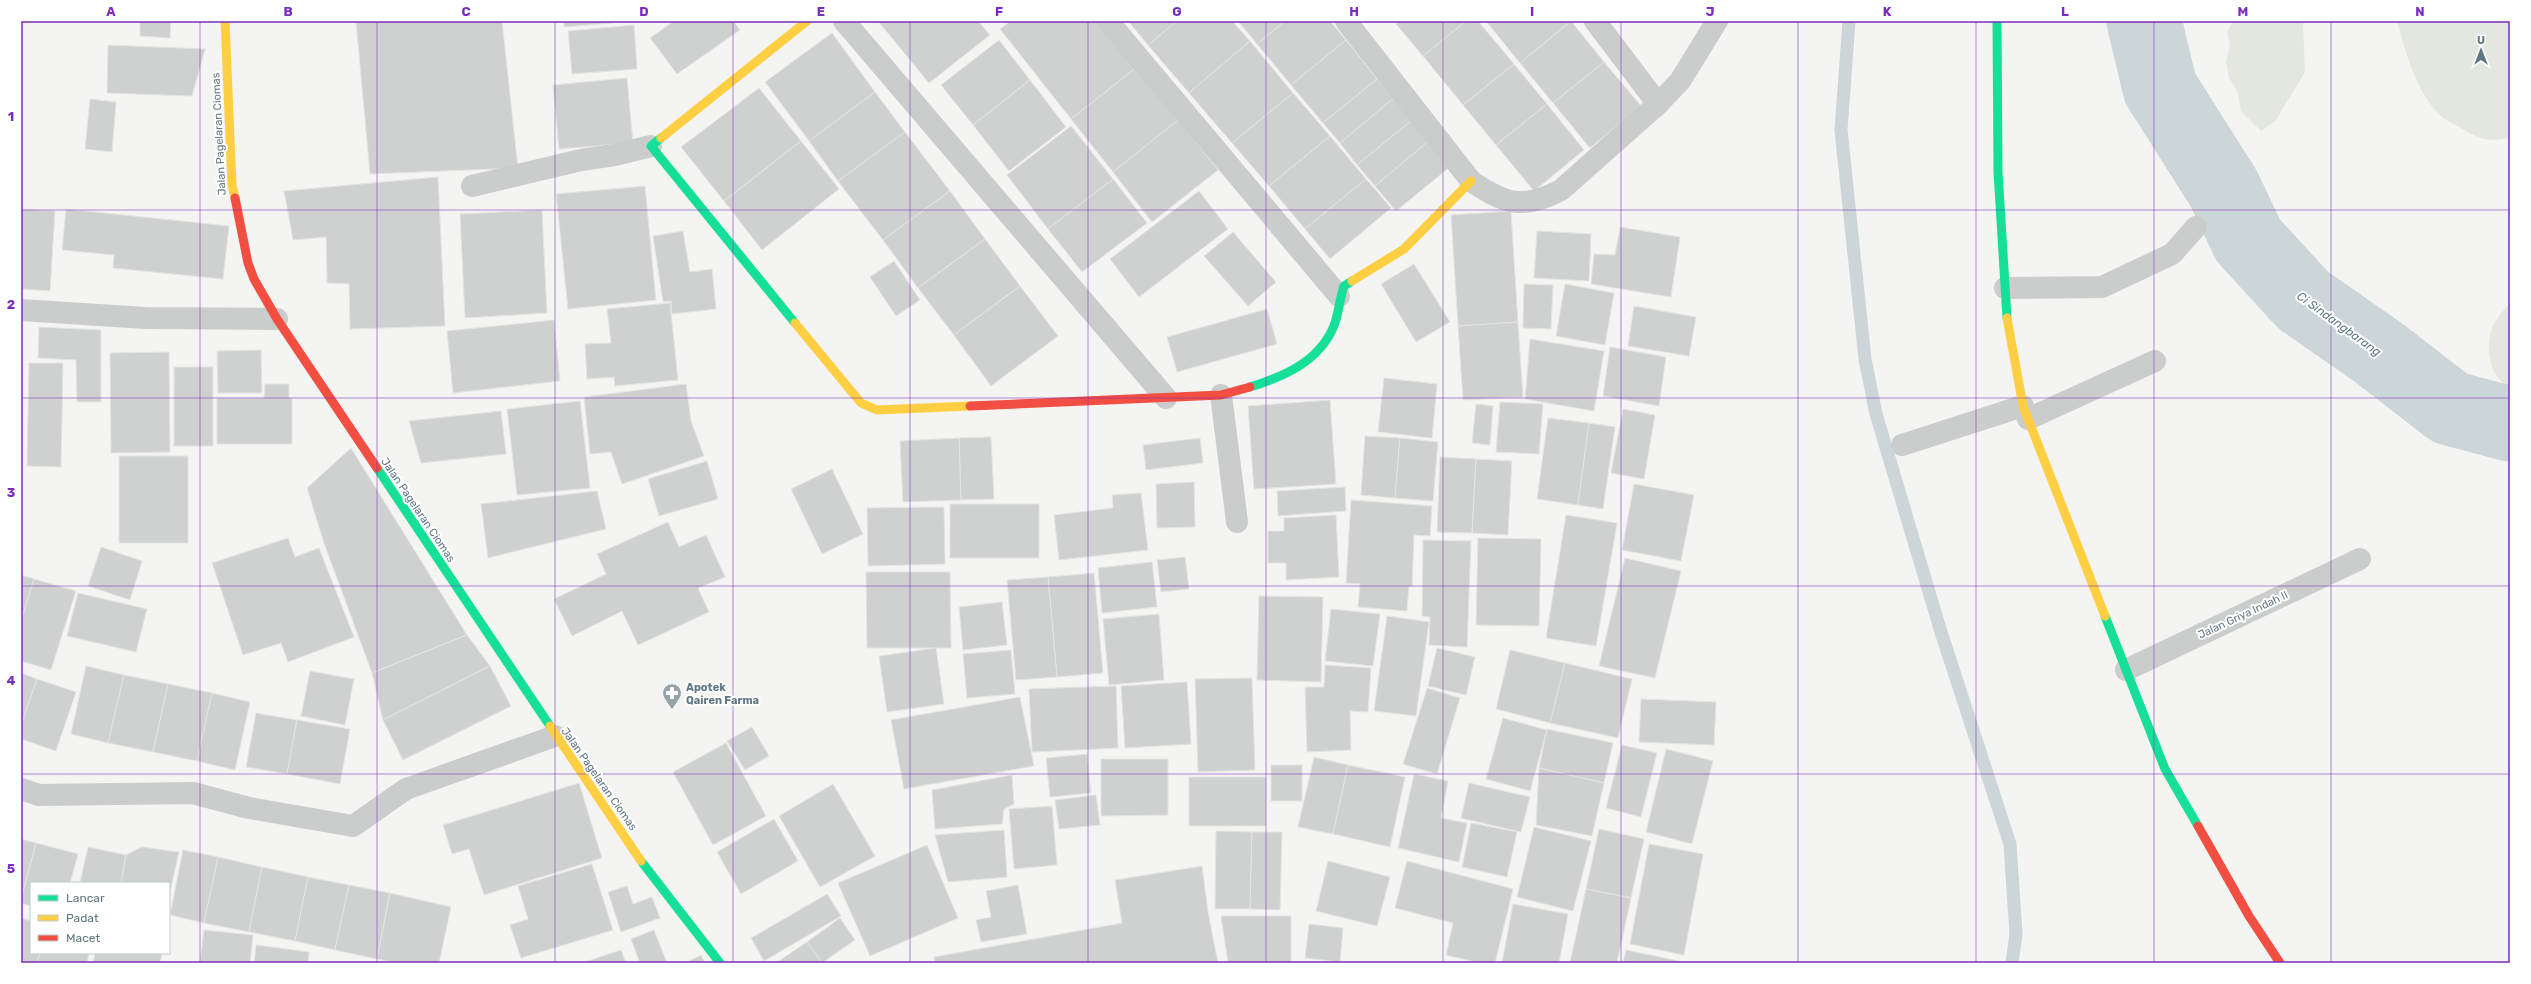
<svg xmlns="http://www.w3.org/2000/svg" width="2531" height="984" viewBox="0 0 2531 984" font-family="Rubik,sans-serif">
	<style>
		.green { fill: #e4e7e0 }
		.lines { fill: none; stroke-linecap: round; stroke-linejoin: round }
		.stream { stroke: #ccd5d7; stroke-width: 13 }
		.river { stroke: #ccd5d7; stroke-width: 75 }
		.building { fill: #cfd0d0; stroke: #e4e4e2 }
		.street { stroke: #cbcdcd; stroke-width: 22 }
		.fast { stroke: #16e098; stroke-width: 9 }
		.slow { stroke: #ffcf43; stroke-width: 9 }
		.jam { stroke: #f24e42; stroke-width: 9 }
		.grid { fill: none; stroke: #7b2cbf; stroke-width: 1; stroke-opacity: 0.55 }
		.labels { text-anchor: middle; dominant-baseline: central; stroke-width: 4; stroke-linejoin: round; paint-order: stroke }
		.street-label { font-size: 11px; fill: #627784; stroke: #fff }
		.poi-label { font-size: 11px; font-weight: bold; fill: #627784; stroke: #fff; text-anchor: start }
		.water-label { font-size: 12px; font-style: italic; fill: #5e7a82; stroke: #fff }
		.neatline { fill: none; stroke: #7b2cbf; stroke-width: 1.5 }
		.grid-label { font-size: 13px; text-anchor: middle; font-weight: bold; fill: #7b2cbf }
	</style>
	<rect width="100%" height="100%" fill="#f4f4f2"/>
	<g class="green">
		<path d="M2233,21h70l2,51 -29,48 -15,11 -20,-20 -4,-20 -8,-13 -3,-16 4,-17 -3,-13z"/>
		<path d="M2397,21h113v116c-16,6 -32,2 -46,-7 -8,-5 -20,-10 -26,-17 -22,-23 -33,-62 -41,-92z"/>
		<path d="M2510,303v84c-19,-7 -25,-37 -19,-55 3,-11 11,-20 19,-29z"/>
	</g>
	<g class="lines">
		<path class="stream" d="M1849,21l-8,109 24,229 11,55 65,218 69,212 6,90 -4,29"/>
		<path class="river" d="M2144,21l16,67 64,101 24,51 55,60 76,53 71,55 60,16"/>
	</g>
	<g class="building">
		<path d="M140,21h31l-1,17 -30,-2z"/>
		<path d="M356,21h146l16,147 -148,6z"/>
		<path d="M564,21h49v2l-49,4z"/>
		<path d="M674,21h59l7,9 -63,44 -27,-36z"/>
		<path d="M878,21h100l12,14 -61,48z"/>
		<path d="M1011,21h88l37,47 -65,51 -71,-90z"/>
		<path d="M1128,21h49l-29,24z"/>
		<path d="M1177,21h55l18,20 -61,52 -41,-48z"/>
		<path d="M1238,21h47l-28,23z"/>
		<path d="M1285,21h45l16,19 -55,45 -34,-41z"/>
		<path d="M1399,21h67l-43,35 -27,-32z"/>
		<path d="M1466,21h12l36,43 -51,41 -40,-49z"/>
		<path d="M1486,21h85l-51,42z"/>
		<path d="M1571,21l33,41 -51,41 -33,-40z"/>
		<path d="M634,25l3,44 -65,5 -4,-43z"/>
		<path d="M832,33l43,59 -66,49 -44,-59z"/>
		<path d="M999,40l31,40 -57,45 -32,-40z"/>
		<path d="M1346,40l31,39 -54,44 -32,-38z"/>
		<path d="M1250,41l43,52 -61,50 -43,-50z"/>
		<path d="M108,45l97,4 -13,47 -85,-3z"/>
		<path d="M1604,62l37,44 -51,42 -37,-45z"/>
		<path d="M1514,64l33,40 -51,41 -33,-40z"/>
		<path d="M1136,68l42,52 -65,52 -42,-53z"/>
		<path d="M627,78l6,65 -74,6 -6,-64z"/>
		<path d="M1377,79l17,19 -54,45 -17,-20z"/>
		<path d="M1030,80l36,47 -57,44 -36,-46z"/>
		<path d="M759,88l42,53 -77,60 -43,-54z"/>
		<path d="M875,92l30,40 -67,49 -29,-40z"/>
		<path d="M1293,93l37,43 -61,50 -37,-43z"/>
		<path d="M1394,98l18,22 -55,45 -17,-22z"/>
		<path d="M90,99l26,3 -4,50 -27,-3z"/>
		<path d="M1547,104l37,46 -50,41 -38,-46z"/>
		<path d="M1178,120l40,50 -66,52 -39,-50z"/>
		<path d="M1412,120l18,20 -55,46 -18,-21z"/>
		<path d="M1071,126l42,53 -65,50 -41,-54z"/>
		<path d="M905,132l45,59 -67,49 -45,-59z"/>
		<path d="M1330,136l36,43 -61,50 -36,-43z"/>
		<path d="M1430,140l21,26 -55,45 -21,-25z"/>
		<path d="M801,141l38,48 -77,61 -38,-49z"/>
		<path d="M438,177l7,149 -95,3 -1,-45 -22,-1 -1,-46 -33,3 -9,-49z"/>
		<path d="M1113,179l34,44 -65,49 -34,-43z"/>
		<path d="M1366,179l25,29 -61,51 -25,-30z"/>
		<path d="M645,186l11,114 -88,9 -12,-115z"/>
		<path d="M950,191l35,48 -67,49 -35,-48z"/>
		<path d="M1199,191l29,38 -89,68 -29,-38z"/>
		<path d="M21,209l34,2 -5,80 -29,-2z"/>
		<path d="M66,209l163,17 -6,53 -110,-11 1,-13 -52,-5z"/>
		<path d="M542,210l5,103 -82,5 -5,-104z"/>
		<path d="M1511,211l7,111 -60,4 -7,-111z"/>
		<path d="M1620,227l60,10 -9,60 -80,-13 3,-30 21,1z"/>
		<path d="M683,231l7,41 22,-3 4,40 -44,5 -1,-13 -8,1 -10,-66z"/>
		<path d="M1537,231l54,3 -2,47 -55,-3z"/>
		<path d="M1233,232l43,50 -28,24 -44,-50z"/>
		<path d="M985,239l35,47 -66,49 -36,-47z"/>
		<path d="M894,261l26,39 -24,16 -26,-39z"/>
		<path d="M1414,264l36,58 -34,20 -35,-58z"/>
		<path d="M1524,284l29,1 -2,44 -28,-1z"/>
		<path d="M1565,284l49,9 -9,52 -49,-9z"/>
		<path d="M1020,286l38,50 -67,50 -37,-51z"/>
		<path d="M670,303l8,77 -63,6 -1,-9 -27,2 -2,-35 26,-1 -4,-34z"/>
		<path d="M1634,306l62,11 -7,39 -61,-10z"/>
		<path d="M1267,309l10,35 -100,28 -10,-35z"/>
		<path d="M554,320l6,61 -107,12 -6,-62z"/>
		<path d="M1518,322l5,75 -60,3 -5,-74z"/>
		<path d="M39,327l62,3v72h-24l-1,-42 -38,-2z"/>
		<path d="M1530,339l74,12 -10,60 -69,-12z"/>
		<path d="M1610,347l56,10 -7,49 -56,-10z"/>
		<path d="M261,350l1,43h-44l-1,-42z"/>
		<path d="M169,352l1,100 -59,1 -1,-100z"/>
		<path d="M29,363h34l-2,104 -34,-1z"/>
		<rect x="174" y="367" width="39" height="79"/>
		<path d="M1384,378l53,6 -5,54 -54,-6z"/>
		<path d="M265,384h24v14h3v46h-75v-46h47z"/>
		<path d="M686,384l5,37 13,35 -82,28 -11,-32 -21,2 -6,-57z"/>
		<path d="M1330,400l6,84 -82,5 -6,-83z"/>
		<path d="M580,401l10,87 -73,7 -10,-86z"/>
		<path d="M1500,402l43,2 -4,50 -43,-2z"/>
		<path d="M1476,404l17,2 -3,39 -18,-2z"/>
		<path d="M1623,409l32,6 -11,64 -33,-6z"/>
		<path d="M501,411l5,43 -85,9 -12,-42z"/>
		<path d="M1548,418l41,5 -11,82 -41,-6z"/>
		<path d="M1589,423l26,4 -12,82 -25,-4z"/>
		<path d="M1365,436l35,2 -5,60 -34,-3z"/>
		<path d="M991,437l3,62 -33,1 -2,-62z"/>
		<path d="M959,438l2,62 -58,2 -3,-61z"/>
		<path d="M1200,438l3,25 -57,7 -3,-25z"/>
		<path d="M1400,438l38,4 -5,59 -38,-3z"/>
		<path d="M351,448l116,187 -95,38 -48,-130 -17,-55z"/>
		<rect x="119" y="456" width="69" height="87"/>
		<path d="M1440,457l36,2 -4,74 -35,-1z"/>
		<path d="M1476,459l36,2 -4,74 -36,-2z"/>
		<path d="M707,461l11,38 -59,17 -11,-37z"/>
		<path d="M832,469l31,65 -41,20 -31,-65z"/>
		<path d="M1194,482l1,45 -38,1 -1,-44z"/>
		<path d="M1634,484l60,11 -13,66 -59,-11z"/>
		<path d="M1345,487l1,24 -68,5 -1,-25z"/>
		<path d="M597,491l9,38 -118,29 -7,-54z"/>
		<path d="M1141,493l7,57 -89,10 -5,-45 59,-7 -1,-13z"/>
		<path d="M1351,500l81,6 -2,30 -16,-1 -2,52 -3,-1 -2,25 -49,-4 2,-23 -14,-1z"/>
		<rect x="950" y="504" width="89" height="54"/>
		<path d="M944,507l1,57 -77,2 -1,-58z"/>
		<path d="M1336,515l3,62 -53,3v-17h-18v-32h16v-13z"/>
		<path d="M1566,515l51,8 -21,123 -50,-8z"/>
		<path d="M668,522l11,25 27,-12 19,42 -27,11 11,24 -71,33 -16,-34 -50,25 -18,-37 52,-25 -9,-20z"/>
		<path d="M288,538l7,19 24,-9 35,89 -66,25 -7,-19 -38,12 -31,-92z"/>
		<path d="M1478,538l63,1 -2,87 -63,-1z"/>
		<path d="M1423,540l48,1 -4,106 -38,-2 1,-28 -8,-1z"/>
		<path d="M101,547l41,14 -12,39 -42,-14z"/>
		<path d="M1185,557l4,32 -28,3 -4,-32z"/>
		<path d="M1625,558l56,13 -26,107 -56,-12z"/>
		<path d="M1152,562l5,45 -55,6 -4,-45z"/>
		<path d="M866,572h84l1,76h-84z"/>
		<path d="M1094,573l9,100 -46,4 -9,-100z"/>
		<path d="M21,575l13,4 -13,42z"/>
		<path d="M1048,577l9,100 -41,3 -9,-100z"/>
		<path d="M34,579l42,12 -25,79 -30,-9v-40z"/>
		<path d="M78,593l69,16 -11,43 -69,-16z"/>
		<path d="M1259,596l64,1 -2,85 -64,-2z"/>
		<path d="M1002,602l5,43 -44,5 -4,-43z"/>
		<path d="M1331,609l49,5 -7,52 -48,-5z"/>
		<path d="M1159,614l5,66 -55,5 -6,-66z"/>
		<path d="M1387,616l42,6 -13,94 -42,-5z"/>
		<path d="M467,635l23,31 -107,54 -11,-47z"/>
		<path d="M936,648l8,56 -57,8 -8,-56z"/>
		<path d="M1437,648l38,9 -9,38 -38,-9z"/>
		<path d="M1011,650l4,44 -48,4 -4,-44z"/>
		<path d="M1510,650l55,13 -15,60 -54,-14z"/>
		<path d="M1565,663l67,16 -14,59 -68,-15z"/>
		<path d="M1325,665l46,3 -3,44 -18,-1 1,39 -44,2 -2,-65h19z"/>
		<path d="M86,666l38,9 -16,68 -37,-9z"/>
		<path d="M490,666l21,40 -108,54 -20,-40z"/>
		<path d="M310,671l44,8 -9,46 -44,-9z"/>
		<path d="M21,673l16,6 -16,46z"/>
		<path d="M124,675l44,9 -15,68 -45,-9z"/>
		<path d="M1252,678l3,92 -57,2 -3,-93z"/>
		<path d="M37,679l39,13 -20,59 -35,-12v-14z"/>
		<path d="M1187,682l4,62 -66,4 -4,-62z"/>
		<path d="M168,684l44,9 -15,68 -44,-9z"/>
		<path d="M1116,686l2,62 -86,4 -3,-63z"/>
		<path d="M1427,688l33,10 -23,76 -34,-10z"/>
		<path d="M212,693l38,9 -15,68 -38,-9z"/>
		<path d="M1020,697l14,69 -130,23 -13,-69z"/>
		<path d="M1641,699l75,3 -2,43 -75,-3z"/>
		<path d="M256,713l41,7 -10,54 -41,-7z"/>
		<path d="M1503,718l44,12 -17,61 -44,-12z"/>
		<path d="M297,720l53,9 -10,55 -53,-10z"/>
		<path d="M752,727l17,29 -24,14 -18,-29z"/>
		<path d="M1547,729l66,14 -9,40 -65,-15z"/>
		<path d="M726,743l40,73 -53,29 -40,-73z"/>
		<path d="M1622,745l35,8 -16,64 -35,-9z"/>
		<path d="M1666,749l47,12 -21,83 -46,-12z"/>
		<path d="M1087,754l4,39 -41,4 -4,-39z"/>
		<path d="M1314,757l34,8 -15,69 -35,-7z"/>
		<path d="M1101,759h67v56l-67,1z"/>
		<rect x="1271" y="765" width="31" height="36"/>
		<path d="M1348,765l57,12 -15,70 -57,-13z"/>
		<path d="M1539,768l65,15 -12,53 -56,-11z"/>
		<path d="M1414,774l34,7 -7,37 26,5 -8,39 -61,-14z"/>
		<path d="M1012,775l2,29 -10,5 -2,15 -67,5 -3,-39z"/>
		<rect x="1189" y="777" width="77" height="49"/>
		<path d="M579,783l23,75 -118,37 -15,-46 -17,5 -9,-29z"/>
		<path d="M1469,783l61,14 -9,35 -60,-14z"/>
		<path d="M833,784l42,72 -55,31 -41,-71z"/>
		<path d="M1096,795l4,30 -41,4 -4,-29z"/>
		<path d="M1052,806l5,59 -43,4 -5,-60z"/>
		<path d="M774,819l24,42 -57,33 -24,-42z"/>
		<path d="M1471,823l46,9 -10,45 -45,-10z"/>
		<path d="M1534,827l57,14 -18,70 -56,-14z"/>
		<path d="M1599,829l45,10 -13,59 -45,-9z"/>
		<path d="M1004,830l3,47 -59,5 -13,-47z"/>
		<path d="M1216,831l36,1 -2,77h-35z"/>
		<path d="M1252,832h30l-2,78 -30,-1z"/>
		<path d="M21,839l15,4 -15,57z"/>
		<path d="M36,843l42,11 -8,29h-39v23l-10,-3v-3z"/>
		<path d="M1649,844l54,10 -19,101 -54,-11z"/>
		<path d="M927,845l31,73 -88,38 -32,-73z"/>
		<path d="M88,847l38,8 -5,28h-41z"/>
		<path d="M142,847l37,5 -10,44v-13h-48l5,-28z"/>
		<path d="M183,850l35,7 -14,66 -34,-8z"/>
		<path d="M218,857l44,10 -13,65 -45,-9z"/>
		<path d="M1328,861l62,16 -13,49 -61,-15z"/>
		<path d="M1407,861l106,28 -18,74h-15l-34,-8 7,-32 -58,-15z"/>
		<path d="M592,864l21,66 -92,28 -11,-33 18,-6 -10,-33z"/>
		<path d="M1202,866l6,46 10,51h-283l-1,-6 188,-34 -7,-43z"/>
		<path d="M262,867l46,10 -13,64 -46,-9z"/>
		<path d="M308,877l41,8 -14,65 -40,-9z"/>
		<path d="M349,885l41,8 -13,66 -42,-9z"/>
		<path d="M1018,885l9,49 -46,8 -5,-22 15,-3 -5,-26z"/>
		<path d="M627,886l6,18 19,-7 8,21 -39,14 -13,-40z"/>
		<path d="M1586,889l45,9 -14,65h-47z"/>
		<path d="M390,893l61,14 -12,56h-41l-21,-4z"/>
		<path d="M827,894l14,22 -77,45 -13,-23z"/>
		<path d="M1513,904l55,10 -9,49h-57z"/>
		<path d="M1221,916h70v47h-63z"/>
		<path d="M21,918l10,3v32h9l-3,10h-16z"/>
		<path d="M840,918l15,22 -33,23 -15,-21z"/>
		<path d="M1309,924l34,4 -3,34 -35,-4z"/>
		<path d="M204,930l49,5 -3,28h-50z"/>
		<path d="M654,930l13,33h-27l-9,-24z"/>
		<path d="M807,942l15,21h-46z"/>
		<path d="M256,945l53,7 -1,11h-54z"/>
		<path d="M621,950l5,13h-44z"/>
		<path d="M1626,950l53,11v2h-56z"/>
		<path d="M40,953h49l-2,10h-50z"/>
		<path d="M95,953h67l-2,10h-67z"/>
		<path d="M701,955l4,8h-20z"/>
	</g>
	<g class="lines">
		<g class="street">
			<path d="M844,21l322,377"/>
			<path d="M1108,21l231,275"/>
			<path d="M1346,21l125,160c34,23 52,29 90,9l97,-86 22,-23 37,-60"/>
			<path d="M1595,21l63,83"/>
			<path d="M472,186l109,-26 34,-5 36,-9"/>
			<path d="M2005,288l97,-1 70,-33 24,-27"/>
			<path d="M21,310l124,8 132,1"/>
			<path d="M1221,395l16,127"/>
			<path d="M2028,419l127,-58"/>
			<path d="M1902,445l121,-39"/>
			<path d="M2126,670l234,-111"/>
			<path d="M21,789l18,6 154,-2 56,15 104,18 53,-37 149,-53"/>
		</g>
		<g class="fast">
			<path d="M1997,21l1,151 9,146"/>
			<path d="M661,138l-10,8 144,177"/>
			<path d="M1250,387c33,-10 68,-25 83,-59 6,-13 6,-28 11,-42l8,-5"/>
			<path d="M377,468l173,258"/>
			<path d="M2105,616l60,153 33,57"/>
			<path d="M641,861l79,102"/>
		</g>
		<g class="slow">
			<path d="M225,21l7,164 3,13"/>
			<path d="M661,138l146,-117"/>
			<path d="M1352,281l52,-32 67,-68"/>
			<path d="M2007,318l16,88 82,210"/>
			<path d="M795,323l66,80 16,7 93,-4"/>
			<path d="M550,726l91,135"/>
		</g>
		<g class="jam">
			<path d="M235,198l13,65 6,16 23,40 100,149"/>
			<path d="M970,406l251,-11 29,-8"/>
			<path d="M2198,826l51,90 31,47"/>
		</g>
	</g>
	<path class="grid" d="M200,21v942M377,21v942M555,21v942M733,21v942M910,21v942M1088,21v942M1266,21v942M1443,21v942M1621,21v942M1798,21v942M1976,21v942M2154,21v942M2331,21v942M21,210h2489M21,398h2489M21,586h2489M21,774h2489"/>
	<defs>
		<symbol id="pharmacy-pin" viewBox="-11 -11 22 30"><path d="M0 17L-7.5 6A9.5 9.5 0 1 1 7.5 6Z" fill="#95a3aa" stroke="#fff"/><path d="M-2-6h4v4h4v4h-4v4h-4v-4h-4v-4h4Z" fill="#fff"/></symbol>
	</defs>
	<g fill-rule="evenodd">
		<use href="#pharmacy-pin" x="661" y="682" width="22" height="30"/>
	</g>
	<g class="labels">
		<g class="street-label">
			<text transform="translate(219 134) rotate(-93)">Jalan Pagelaran Ciomas</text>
			<text transform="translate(418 510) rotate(56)">Jalan Pagelaran Ciomas</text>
			<text transform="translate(2243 615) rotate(-25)">Jalan Griya Indah II</text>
			<text transform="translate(599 779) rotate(55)">Jalan Pagelaran Ciomas</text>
		</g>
		<g class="poi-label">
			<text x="686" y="687">Apotek<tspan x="686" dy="13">Qairen Farma</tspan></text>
		</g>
		<g class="water-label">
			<text transform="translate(2339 324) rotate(36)">Ci Sindangbarang</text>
		</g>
	</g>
	<rect width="2531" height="984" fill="none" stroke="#ffffff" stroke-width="44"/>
	<rect x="30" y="882" width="140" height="72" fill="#ffffff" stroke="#c0c9ce"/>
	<rect x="38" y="895" width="20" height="6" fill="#16e098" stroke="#c0c9ce"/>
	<text x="66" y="902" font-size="12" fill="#627784">Lancar</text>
	<rect x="38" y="915" width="20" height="6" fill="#ffcf43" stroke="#c0c9ce"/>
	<text x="66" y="922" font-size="12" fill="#627784">Padat</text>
	<rect x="38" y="935" width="20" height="6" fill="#f24e42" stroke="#c0c9ce"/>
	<text x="66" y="942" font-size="12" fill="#627784">Macet</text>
	<g transform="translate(2481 50)" stroke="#ffffff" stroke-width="3" paint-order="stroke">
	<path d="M0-3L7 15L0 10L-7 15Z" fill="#627784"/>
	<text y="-6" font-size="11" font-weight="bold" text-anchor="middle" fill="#627784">U</text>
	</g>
	<rect x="22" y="22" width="2487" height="940" class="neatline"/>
	<g class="grid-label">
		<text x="111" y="16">A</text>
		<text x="288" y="16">B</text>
		<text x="466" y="16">C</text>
		<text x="644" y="16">D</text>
		<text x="821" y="16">E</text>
		<text x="999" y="16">F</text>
		<text x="1177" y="16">G</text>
		<text x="1354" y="16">H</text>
		<text x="1532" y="16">I</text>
		<text x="1710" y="16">J</text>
		<text x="1887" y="16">K</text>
		<text x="2065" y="16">L</text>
		<text x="2243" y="16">M</text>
		<text x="2420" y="16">N</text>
		<text x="11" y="121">1</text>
		<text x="11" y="309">2</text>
		<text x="11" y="497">3</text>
		<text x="11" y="685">4</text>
		<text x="11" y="873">5</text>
	</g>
</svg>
